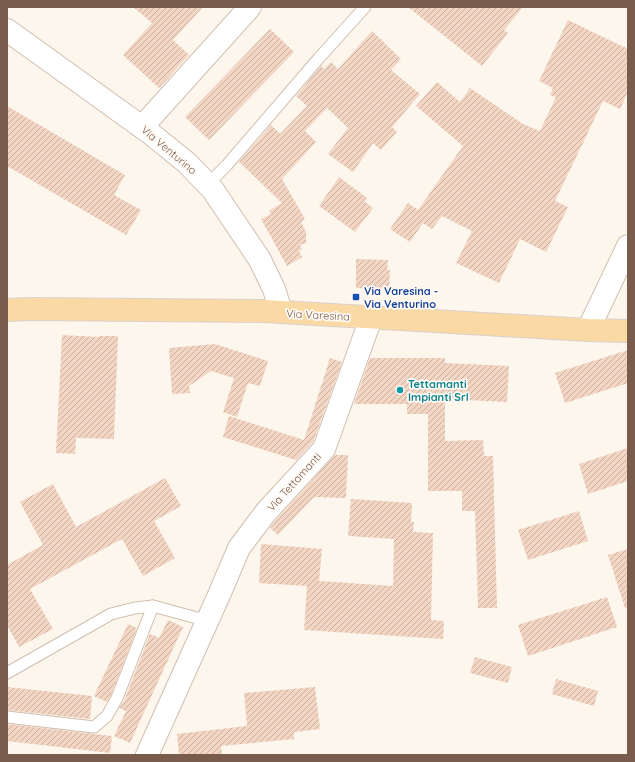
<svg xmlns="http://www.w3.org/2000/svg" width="635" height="762" viewBox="0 0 635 762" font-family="Quicksand,sans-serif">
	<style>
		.building { fill: url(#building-hatch) }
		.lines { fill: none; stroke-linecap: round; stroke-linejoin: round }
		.lane-casing { stroke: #d1beb0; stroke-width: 13 }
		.street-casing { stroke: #d1beb0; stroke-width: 24 }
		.primary-casing { stroke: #dad1cd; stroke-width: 24 }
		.lane { stroke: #fff; stroke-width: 11 }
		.street { stroke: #fff; stroke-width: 22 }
		.primary { stroke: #fbd9a5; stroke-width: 22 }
		.transit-dot { fill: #1a4fb4; stroke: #fffaf3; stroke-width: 1.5 }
		.culture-dot { fill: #0f9aa8; stroke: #fffaf3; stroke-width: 1.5 }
		.labels { text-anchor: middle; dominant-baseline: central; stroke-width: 3.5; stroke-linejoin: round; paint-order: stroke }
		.street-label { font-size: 11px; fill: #7a5c4d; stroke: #fffaf3 }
		.transit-label { font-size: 11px; font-weight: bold; fill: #164399; stroke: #fffaf3; text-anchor: start }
		.culture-label { font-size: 11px; font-weight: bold; fill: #0d838f; stroke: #fffaf3; text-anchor: start }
	</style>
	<defs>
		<pattern id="building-hatch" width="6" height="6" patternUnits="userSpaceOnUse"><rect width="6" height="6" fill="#f3d5c3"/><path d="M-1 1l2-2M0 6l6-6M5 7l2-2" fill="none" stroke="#cab0a1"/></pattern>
	</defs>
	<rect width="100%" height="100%" fill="#fdf6ec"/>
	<g class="building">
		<path d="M133,7h70l-30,33 16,15 -30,33 -36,-33 29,-32z"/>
		<path d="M408,7h115l-19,23 4,3 -26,33z"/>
		<path d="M568,20l60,29v42l-8,18 -17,-8 -48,100 13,6 -22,45 -26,-13 -21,44 -43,-20 16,-32 -30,-15 -10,13 -9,-6 -13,19 -20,-13 18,-26 10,7 45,-64 -47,-40 21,-24 23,20 10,-14 53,36 17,7 16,-34 -6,-2 3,-7 -14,-7z"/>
		<path d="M270,29l24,23 -85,88 -24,-23z"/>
		<path d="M372,31l29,28 -10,11 29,24 -28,33 5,5 -16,18 -8,-7 -20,29 -25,-18 20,-26 -21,-20 -22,23 11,11 -34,37 23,40 -4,3 5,10v11l-6,2 2,4 -3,2 3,6 -15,9 -26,-47 10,-5 -2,-3 13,-8 -43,-41 32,-37 9,9 27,-28 -11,-10 25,-30 3,3 7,-7 7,7z"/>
		<path d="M7,106l118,69 -11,20 27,15 -15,25 -119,-69z"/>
		<path d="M339,177l28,21 -3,3 9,7 -18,24 -36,-26z"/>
		<path d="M356,259l32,1 -1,10h3l-1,19 -33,-1z"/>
		<path d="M62,335l37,2v-1h19l-4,103 -38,-1 -1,16 -19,-1z"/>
		<path d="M215,344l53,17 -8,25 -12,-3 -11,34 -14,-5 11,-34 -23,-7 -22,15 1,7 -18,1 -3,-46z"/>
		<path d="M628,350v33l-63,20 -10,-30z"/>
		<path d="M330,358l12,4 -29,80 -17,18 -73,-23 6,-21 75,24z"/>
		<path d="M370,358h75v5l64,3 -2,36 -62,-3v42l38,-1 1,16h9l4,152h-19l-3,-97h-13v-20h-34v-77h-21v-10h-53z"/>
		<path d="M628,448v33l-40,13 -9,-30z"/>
		<path d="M335,455h13l-2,43 -32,-1 -36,38 -8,-7 6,-8z"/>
		<path d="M165,478l16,28 -27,15 21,37 -32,18 -21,-37 -92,50 23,40 -34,18 -12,-22v-60l36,-20 -23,-43 33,-18 23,43z"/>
		<path d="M351,499l61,4 -1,19h3l-1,10 20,1 -2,87 13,1 -1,18 -139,-9 3,-44 -48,-3 2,-39 61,5 -3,32 74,5 1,-47 -46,-3z"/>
		<path d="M579,511l9,30 -60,19 -10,-30z"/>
		<path d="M628,549v59h-3l-17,-53z"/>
		<path d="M607,597l10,30 -89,29 -10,-31z"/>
		<path d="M168,620l15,7 -53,116 -16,-7 12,-25 -7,-3 5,-7 26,-67 9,4z"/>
		<path d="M128,624l9,4 -26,67 -4,7 -13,-6z"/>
		<path d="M475,657l37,10 -4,16 -38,-10z"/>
		<path d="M556,679l42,12 -4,15 -42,-12z"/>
		<path d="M7,687l85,9 -2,23 -83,-9z"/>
		<path d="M315,687l5,42 -26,3v7l-73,7 1,9h-43l-2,-21 70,-8 -3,-33z"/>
		<path d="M7,724l105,12 -2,17 -103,-12z"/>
	</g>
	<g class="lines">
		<defs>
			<g id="lane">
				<path d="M208,184l19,-19 92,-107 46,-51"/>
				<path d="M7,673l104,-59 24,-6 18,-2 55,15"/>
				<path d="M7,717l87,10 13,-11 10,-18 36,-92"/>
			</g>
			<g id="street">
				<path d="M7,30l143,103 37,30 26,27 47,70 14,29 7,23"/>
				<path d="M142,127l108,-120"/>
				<path d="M588,330l40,-84"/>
				<path d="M147,755l72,-160 20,-47 27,-36 58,-63 47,-131"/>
			</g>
			<path id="primary" d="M7,310l25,-1 232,2 324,19 40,1"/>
		</defs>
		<use href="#lane" class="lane-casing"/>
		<use href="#street" class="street-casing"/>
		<use href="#primary" class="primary-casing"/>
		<use href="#lane" class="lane"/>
		<use href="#street" class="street"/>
		<use href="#primary" class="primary"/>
	</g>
	<rect class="transit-dot" x="352" y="293" width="8" height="8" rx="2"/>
	<circle class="culture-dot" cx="400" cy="390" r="4"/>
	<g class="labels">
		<g class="street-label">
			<text transform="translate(169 150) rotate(40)">Via Venturino</text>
			<text transform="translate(318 315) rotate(3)">Via Varesina</text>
			<text transform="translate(294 482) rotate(-48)">Via Tettamanti</text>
		</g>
		<g class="transit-label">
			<text x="364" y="291">Via Varesina -<tspan x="364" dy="13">Via Venturino</tspan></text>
		</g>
		<g class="culture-label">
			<text x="408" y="384">Tettamanti<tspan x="408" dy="13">Impianti Srl</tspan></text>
		</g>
	</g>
	<rect width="635" height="762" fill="none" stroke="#7a5c4d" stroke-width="16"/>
</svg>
